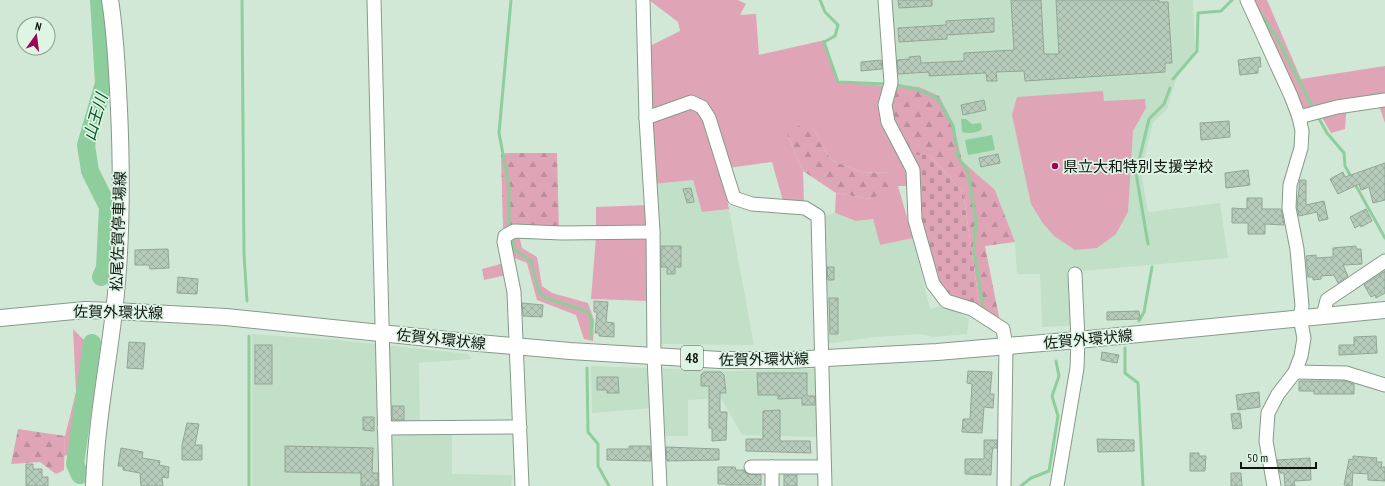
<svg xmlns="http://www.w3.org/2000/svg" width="1385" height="486" viewBox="0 0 1385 486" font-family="'PT Sans Narrow','Noto Sans JP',sans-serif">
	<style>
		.built { fill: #c2dfc8 }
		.green { fill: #dfa5b7 }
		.forest { fill: url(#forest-firs) }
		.cemetery { fill: url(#cemetery-stones) }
		.water { fill: #8ece9d }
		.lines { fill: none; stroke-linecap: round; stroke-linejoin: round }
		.stream { stroke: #8ece9d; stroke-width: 3 }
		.river { stroke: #8ece9d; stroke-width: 18 }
		.building { fill: url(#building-cross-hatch); stroke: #92a696 }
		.minor-casing { stroke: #869a8a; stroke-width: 15 }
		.major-casing { stroke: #869a8a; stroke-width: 18 }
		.minor { stroke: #fff; stroke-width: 13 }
		.major { stroke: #fff; stroke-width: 16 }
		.poi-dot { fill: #9b0755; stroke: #dff5e4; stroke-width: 1.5 }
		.labels { text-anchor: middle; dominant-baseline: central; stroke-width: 3.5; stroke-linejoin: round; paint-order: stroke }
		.shield { fill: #dff5e4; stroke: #4d5950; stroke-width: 1 }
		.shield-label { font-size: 14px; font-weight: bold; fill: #0f1610 }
		.poi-label { font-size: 15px; fill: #0f1610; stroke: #dff5e4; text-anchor: start }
		.street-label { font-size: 15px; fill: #0f1610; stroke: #dff5e4 }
		.water-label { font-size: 16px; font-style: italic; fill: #065326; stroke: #dff5e4 }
	</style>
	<defs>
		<pattern id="forest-firs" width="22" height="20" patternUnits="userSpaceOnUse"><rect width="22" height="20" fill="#dfa5b7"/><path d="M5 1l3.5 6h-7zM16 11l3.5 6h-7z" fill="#be8d9c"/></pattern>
		<pattern id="cemetery-stones" width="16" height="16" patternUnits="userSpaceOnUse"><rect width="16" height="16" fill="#dfa5b7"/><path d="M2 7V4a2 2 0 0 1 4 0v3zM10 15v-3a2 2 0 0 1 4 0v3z" fill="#be8d9c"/></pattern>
		<pattern id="building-cross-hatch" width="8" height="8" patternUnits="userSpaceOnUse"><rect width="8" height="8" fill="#b6cbba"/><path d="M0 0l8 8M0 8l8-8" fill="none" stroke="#9bae9f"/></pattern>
	</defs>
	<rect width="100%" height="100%" fill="#d2e8d6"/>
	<g class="built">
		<path d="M890,0h303l2,49 -19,30 -9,30 -14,14 -12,48 7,41 72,-9 8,55 -147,13 1,54 -40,2 -2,-53h-23l-2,-32 -20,-52 -33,-29 -8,-36 -58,-40z"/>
		<path d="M693,180l9,32 27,-3 25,136 -95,-1 -6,-160z"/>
		<path d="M835,213l21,8 17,-3 7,27 33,-7 17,71 15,-4 24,14 -2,15 -33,3 -15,-3 -43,3 -51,7 -5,-127z"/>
		<path d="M252,334l87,6 129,14 3,5 -52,4 1,62 32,8v41l60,1 -1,11h-259z"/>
		<path d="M591,366l141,5 85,-2 4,68 -79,-2 -21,-37 -33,2v36h-24l-11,-28 -61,5z"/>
	</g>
	<g class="green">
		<path d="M649,0h89l8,4 -6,11 16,-1 3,41 66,-15 12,42 49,4 23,86v14h-11l15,52 -33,7 -7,-26 -17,2 -21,-8 1,-20 34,6 21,-26 -30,-1 -30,-12 -17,-30 -28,2 17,39 1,34 -21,-4 -11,-39 -44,6 -19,-54 20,95 -27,3 -9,-32 -40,4 -5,-137 32,-16 -2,-9z"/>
		<path d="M1253,0h14l34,79 84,-13v57l-8,-23 -30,3 -2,26 -14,4 -14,-24 -16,3z"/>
		<path d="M1103,91l1,10 41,-2 1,9 -13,23 -5,81 -12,22 -19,14 -22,2 -21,-14 -12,-14 -11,-18 -19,-89 5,-18z"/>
		<path d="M647,205l1,25h-52v-23z"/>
		<path d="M519,235l3,13 15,9 5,29 10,7 36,10 6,17 -1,21 -9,-2 -8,-24 -39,-15 -10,-37 -15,-6 -6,-17z"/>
		<path d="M648,235l1,66 -58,-2 5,-62z"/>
		<path d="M504,263l2,12 -22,5 -2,-11z"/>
		<path d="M73,329l12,12 -2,43 -11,70 -8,2 1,-20 11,-44z"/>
	</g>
	<g class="forest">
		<path d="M896,85l23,2 20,9 15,29 8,36 33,29 20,52 -30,4 15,76 -20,-14 -17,-116 -34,-37h-16l-22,-32 -3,-19z"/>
		<path d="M803,124l11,6 17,30 30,12 30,1 7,13 -28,13 -34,-6 -33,-22 -17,-39z"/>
		<path d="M507,153h50l2,77 -56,-2 -2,-74z"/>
		<path d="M18,429l47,7 -1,34 -8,4 -16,-12 -29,2z"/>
	</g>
	<path class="cemetery" d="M913,155h16l34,37 17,116 -32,-10 -13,-18 -17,-61 -2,-53z"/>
	<g class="water">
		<path d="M961,119h5l6,5 9,-1 1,6c-4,4 -14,5 -20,3z"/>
		<path d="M992,135l3,15 -27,5 -3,-15z"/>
	</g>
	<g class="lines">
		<g class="stream">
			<path d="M242,0l2,254 3,47"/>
			<path d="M820,0l5,12 13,13 -3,11 -11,6 14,40 48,2"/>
			<path d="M1258,10l18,26 38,74"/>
			<path d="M1173,79l24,-28 1,-38 23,-2 11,-11"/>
			<path d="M896,85l20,4 21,9 16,28 5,31 10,15 8,49 -2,30 9,56"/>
			<path d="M1317,115l10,18 17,20 1,13 40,72"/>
			<path d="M509,229v-43l-10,-53 12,-133"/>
			<path d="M511,236l4,14 16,11 8,31 5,5 44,15 4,10 -1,14"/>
			<path d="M1148,244l-12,-71 13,-54 15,-15 6,-16"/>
			<path d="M1139,321l5,-9 8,-45"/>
			<path d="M249,336v150"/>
			<path d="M1125,348v25l13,10 5,103"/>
			<path d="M587,368l1,64 10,12v22l11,20"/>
			<path d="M1021,486l10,-8 18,-7 9,-55 -6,-20 7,-20 -3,-15"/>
		</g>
		<g class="river">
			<path d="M99,0l5,83 -18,62 4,26 18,36 -3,61 -4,9"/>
			<path d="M80,475l-5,-11 17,-121"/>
		</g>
	</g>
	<g class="building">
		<path d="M898,0h34v6l-33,2z"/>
		<path d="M1011,0h30l3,54h15l-3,-54h103v2h9l4,61h-7v9l-140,9 -1,-10 -28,1 1,9h-10l-1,-8 -57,3v-4l-31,2 -1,-14 13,-1 -1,-2 11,-1 1,7 43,-2v-8l50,-3z"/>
		<path d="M994,18v14l-47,3v4l-48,3 -1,-14 48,-3v-4z"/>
		<path d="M1260,57l1,10h-3v6l-18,2 -2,-15z"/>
		<path d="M881,60l1,9 -21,2v-9z"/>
		<path d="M984,100l2,10 -23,5 -2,-10z"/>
		<path d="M1229,121l1,16 -29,3 -1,-17z"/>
		<path d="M998,154l2,9 -19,4 -2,-9z"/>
		<path d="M1385,163v37l-12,3 -4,-16 -8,3 -2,-6 -21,10 -8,-15 13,-7 2,5z"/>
		<path d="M1248,170l2,15 -24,3 -1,-15z"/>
		<path d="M1300,180h6v25l18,-4 4,18 -9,2 -2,-9 -18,4 -2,-9z"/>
		<path d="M691,188l3,14 -7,1 -4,-14z"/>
		<path d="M1247,198h15v11h19l3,16 -19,-1v10h-17v-11h-16v-15l15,1z"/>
		<path d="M1366,209l6,12 -11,6 -1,-2 -5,3 -5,-11z"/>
		<path d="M661,246h20v21h-6v7h-8v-7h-6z"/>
		<path d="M1356,246v3h5l1,15 -19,1 5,11 -10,7 -4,-8 -13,1v3l-8,1v-3h-5l-2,-21 10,-1v3l17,-1v-9z"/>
		<path d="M168,249l1,19 -19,1 -1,-4h-14v-15z"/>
		<path d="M827,267h7v13h-6z"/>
		<path d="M1385,271v22l-9,5 -1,-3 -4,2 -7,-12z"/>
		<path d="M178,277l20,2 -1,15 -20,-1z"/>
		<path d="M829,298h9v36h-8z"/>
		<path d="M594,301l14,1 -2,20 8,1v14l-15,-1v-3h-4l2,-21h-3z"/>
		<path d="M522,303l21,2 -1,12 -19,-1z"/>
		<path d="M1139,311l1,8 -33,1v-8z"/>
		<path d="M1376,336l1,17 -38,2v-10h15v-8z"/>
		<path d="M129,342l16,1 -2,26 -16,-1z"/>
		<rect x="255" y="345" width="17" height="39"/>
		<path d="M1102,352l17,3 -2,8 -16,-3z"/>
		<path d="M968,371l24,1 -2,22h4l-1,14 -9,-1 -2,26 -20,-1 1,-13h7l2,-35 -5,-1z"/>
		<path d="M704,372h17l3,3 2,18h-6v19h7l-1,28 -14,1v-13h-3v-42h-8v-11z"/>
		<path d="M757,373h50v23h8v9h-13v-7l-24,1v-4h-20z"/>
		<path d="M597,377h21l1,16h-12v-3h-10z"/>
		<path d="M1299,381h46l9,3v10h-40v-3h-15z"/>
		<path d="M1259,392l1,15 -22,3 -2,-15z"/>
		<rect x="392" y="406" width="12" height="14"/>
		<path d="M780,410v31h30l1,12 -65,-2v-12h17v-28z"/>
		<path d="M1240,413l2,15 -9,1 -2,-15z"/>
		<path d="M363,417h11v14l-11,-1z"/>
		<path d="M187,423l12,1 -4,21h7v15h-20v-15z"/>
		<path d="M1097,439l37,1v11l-36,1z"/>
		<path d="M984,440h13v8h-4l-1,6 -1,21 -26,-1v-15h19z"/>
		<path d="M285,446l88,2 -1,25h6v13h-17v-13l-76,-1z"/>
		<path d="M629,446h21l1,15 -44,-1v-11h22z"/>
		<path d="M666,447l53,2v11l-52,1z"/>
		<path d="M121,448l22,4 -1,6 18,3 -1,4 10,2 -1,11 -6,-1 1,9h-22l-1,-13 -17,-3v-4h-5z"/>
		<path d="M1190,453h9v3h7l-1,15h-15z"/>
		<path d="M1353,456l24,2 -1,4h6l-1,5h4v14l-17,-1v-6l-15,-1 -1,13 -8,-1 5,-26 4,1z"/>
		<path d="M1310,458l1,22 -17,1 1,5h-10l-1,-13h-4l-3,-13z"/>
		<path d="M26,464h7v5h9v8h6v9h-22z"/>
		<path d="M718,467h17l1,3h8l3,4 14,1v10h-35v-1h-8z"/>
		<path d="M1231,473h10l1,13h-11z"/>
		<rect x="784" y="475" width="13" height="11"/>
	</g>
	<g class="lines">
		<defs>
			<g id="minor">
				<path d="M374,0l12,486"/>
				<path d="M643,0l3,118 7,114 1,125 6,129"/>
				<path d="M885,0l6,83 -6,22 3,17 25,48 2,50 18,64 13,17 26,8 31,20 3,17 -2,140"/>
				<path d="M1247,0l44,96 8,21 3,14 -1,17 -11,37 -1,23 8,41 5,57 -2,12 4,20 -3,18 -6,16 -17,22 -10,19 -2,28 8,45"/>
				<path d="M1299,117l38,-10 48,-7"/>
				<path d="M646,118l45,-16 11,5 7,11 25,80 18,6 53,4 13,8 7,270"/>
				<path d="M1323,316l4,-16 58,-39"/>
				<path d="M1295,372l51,1 39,12"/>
				<path d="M384,428l136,-1"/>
				<path d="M751,467h73"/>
				<path d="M522,486l-8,-194 -10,-50 1,-6 9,-5 48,2 91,-1"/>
				<path d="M772,486v-19"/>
				<path d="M1057,486l20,-118 1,-28 -3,-66"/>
			</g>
			<g id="major">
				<path d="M0,318l85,-8 29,1 112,6 241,25 103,9 150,9h70l147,-8 141,-12 307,-30"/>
				<path d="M94,486c2,-59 13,-116 20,-174 8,-67 8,-136 5,-203 -2,-37 -3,-73 -9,-109"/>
			</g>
		</defs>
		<use href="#minor" class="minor-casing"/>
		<use href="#major" class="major-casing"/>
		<use href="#minor" class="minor"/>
		<use href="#major" class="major"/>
	</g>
	<circle class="poi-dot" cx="1055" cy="166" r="4"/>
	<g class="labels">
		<rect class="shield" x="681" y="346" width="22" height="24" rx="3"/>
		<g class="shield-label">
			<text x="692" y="358">48</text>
		</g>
		<g class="poi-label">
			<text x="1063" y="166">県立大和特別支援学校</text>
		</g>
		<g class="street-label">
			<text transform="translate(118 231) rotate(-88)">松尾佐賀停車場線</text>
			<text transform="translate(118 312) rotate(1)">佐賀外環状線</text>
			<text transform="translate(441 339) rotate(6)">佐賀外環状線</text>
			<text transform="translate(1088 339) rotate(-5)">佐賀外環状線</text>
			<text transform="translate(764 359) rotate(-1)">佐賀外環状線</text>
		</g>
		<g class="water-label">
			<text transform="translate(95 117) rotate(-74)">山王川</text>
		</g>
	</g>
	<g transform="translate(36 36) rotate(14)"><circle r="19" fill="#dff5e4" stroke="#8c9c8f"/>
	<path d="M0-3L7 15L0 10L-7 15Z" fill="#9b0755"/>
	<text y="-6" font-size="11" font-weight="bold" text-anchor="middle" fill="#0f1610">N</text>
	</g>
	<path d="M1241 462v6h75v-6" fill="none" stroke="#0f1610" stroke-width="2"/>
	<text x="1247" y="462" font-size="12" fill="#0f1610" stroke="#dff5e4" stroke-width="3" paint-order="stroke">50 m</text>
</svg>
